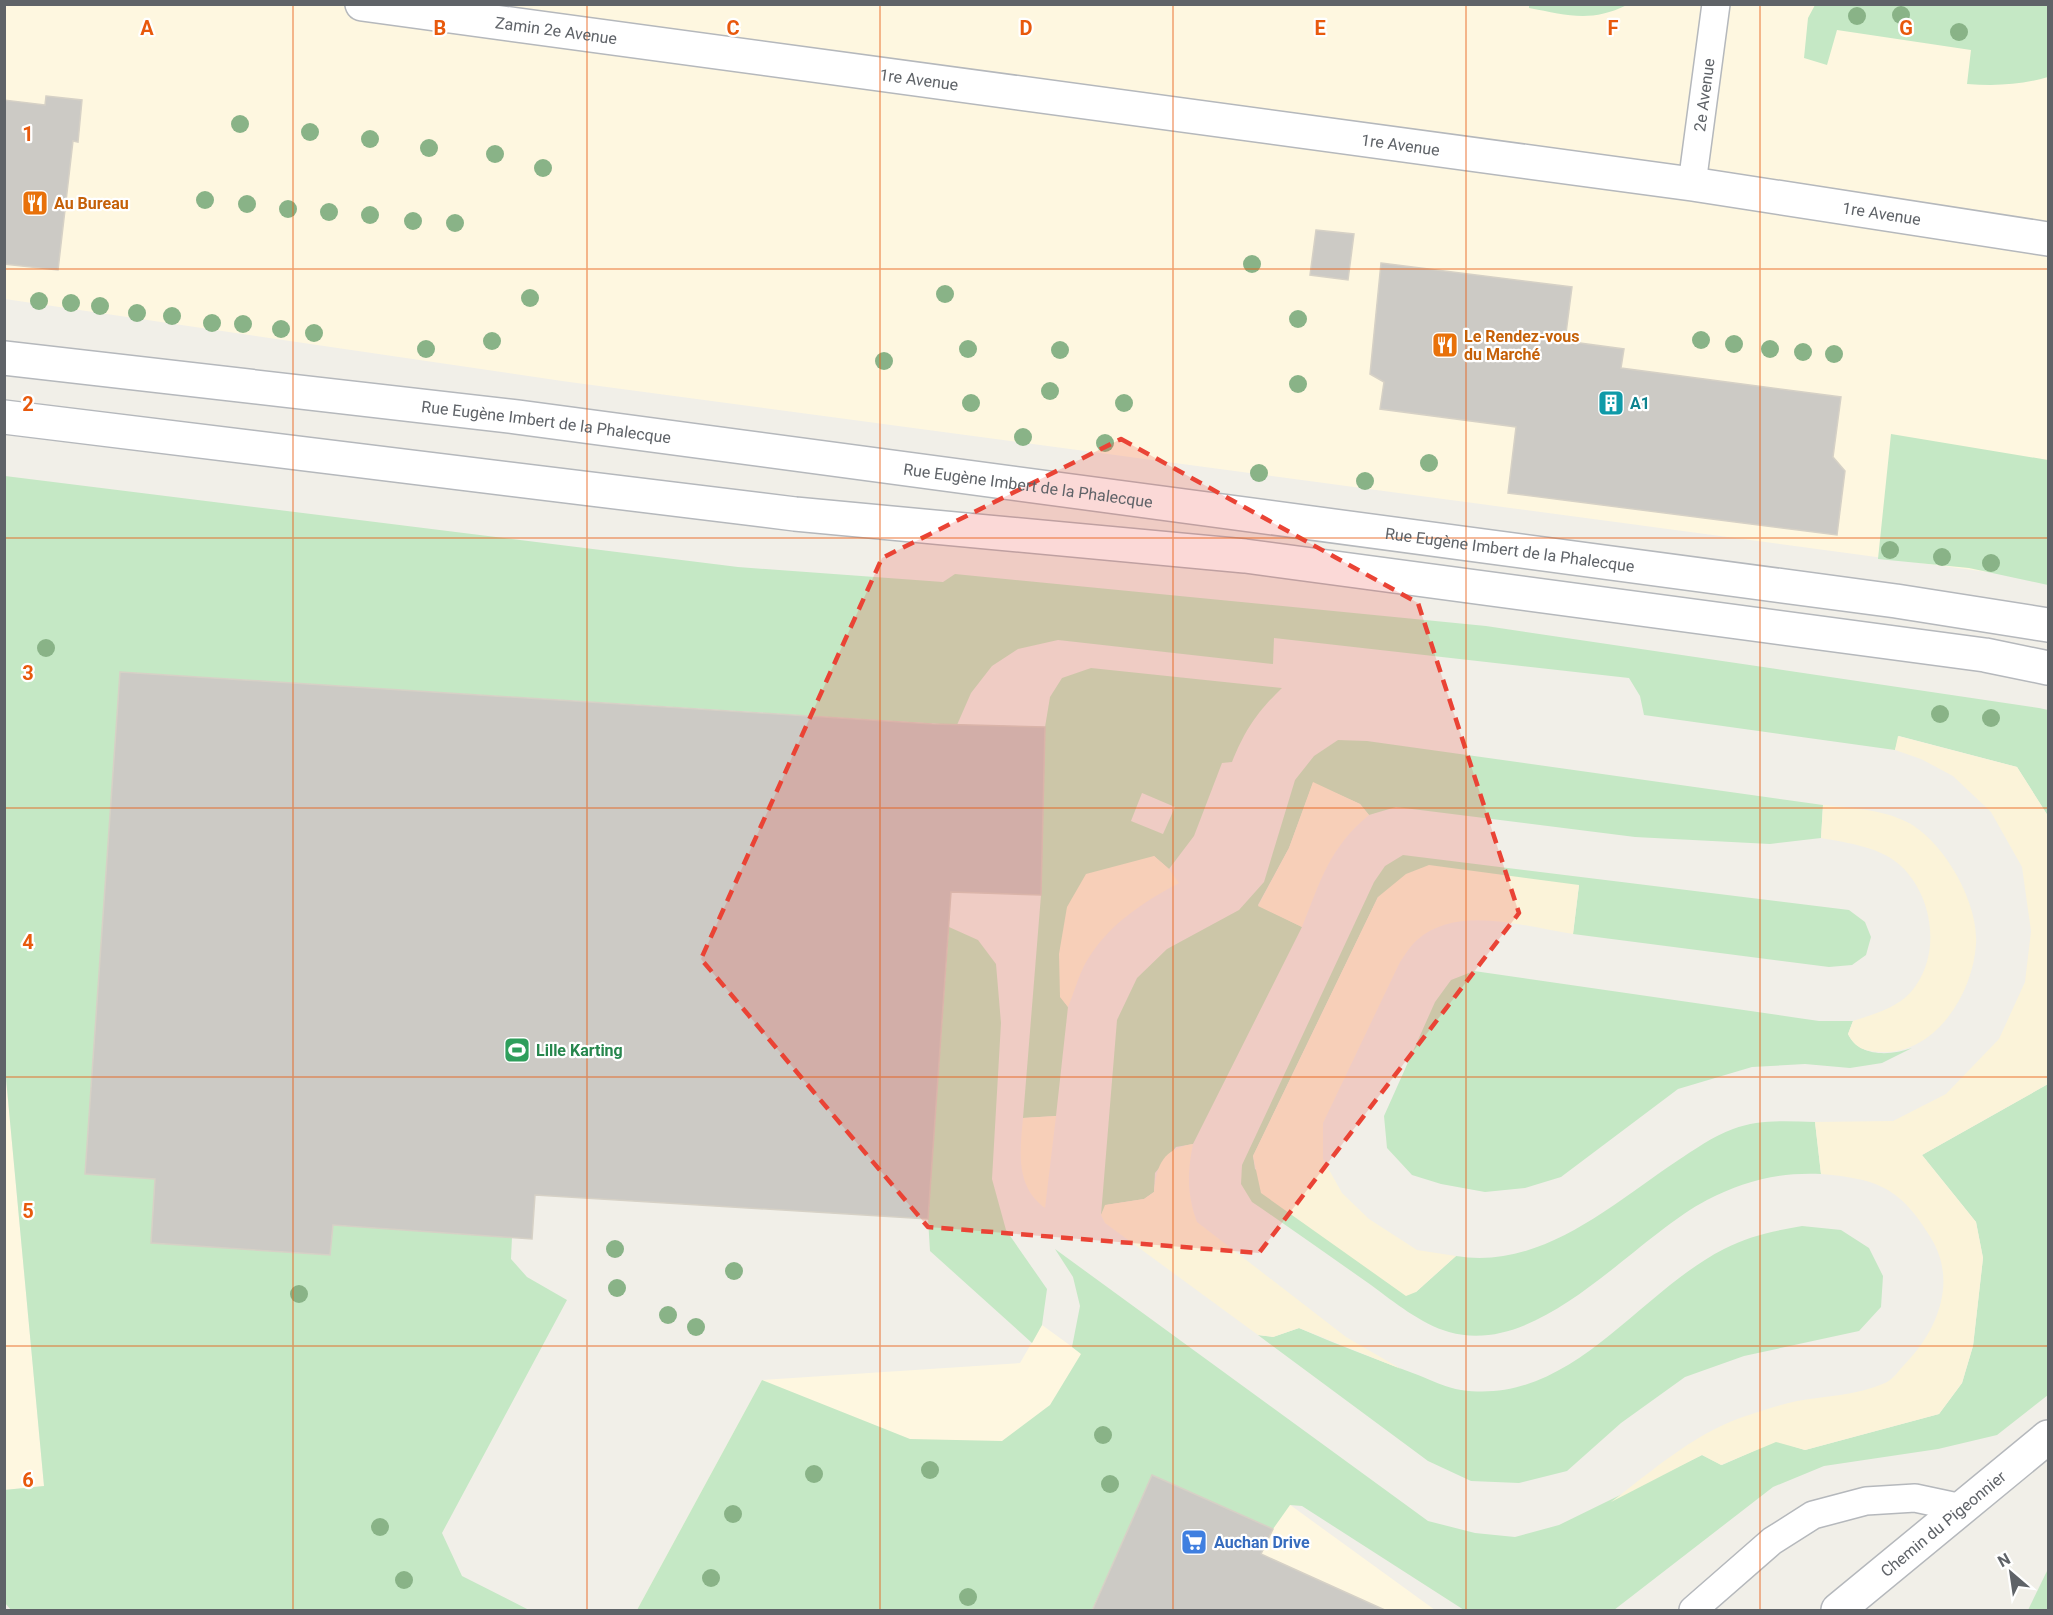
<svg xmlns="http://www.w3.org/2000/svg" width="2053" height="1615" viewBox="0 0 2053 1615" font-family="Roboto,sans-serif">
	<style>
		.commercial { fill: #fef7e0 }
		.green { fill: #c5e8c5; fill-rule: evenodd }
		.sand { fill: #fbf3d9 }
		.building { fill: #cccac5; stroke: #d6d1c6; stroke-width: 1.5 }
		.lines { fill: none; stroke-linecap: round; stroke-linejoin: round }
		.service-casing { stroke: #b5b8bc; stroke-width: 30 }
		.minor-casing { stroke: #b5b8bc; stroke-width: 36 }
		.tertiary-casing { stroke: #b5b8bc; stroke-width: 36 }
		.service { stroke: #fff; stroke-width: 27 }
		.minor { stroke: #fff; stroke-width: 33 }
		.tertiary { stroke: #fff; stroke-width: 33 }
		.tree { fill: #89b387 }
		.marked { fill: #ea4335; fill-opacity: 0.2; stroke: #ea4335; stroke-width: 4.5; stroke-dasharray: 12 8; stroke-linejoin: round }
		.grid { fill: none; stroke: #e8590c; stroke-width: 1.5; stroke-opacity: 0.55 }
		.labels { text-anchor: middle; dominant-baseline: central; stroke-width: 4.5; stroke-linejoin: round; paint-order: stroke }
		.street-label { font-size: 16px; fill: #5f6368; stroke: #fff }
		.food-label { font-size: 16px; font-weight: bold; fill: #c56008; stroke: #fff; text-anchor: start }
		.culture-label { font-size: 16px; font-weight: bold; fill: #0d838f; stroke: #fff; text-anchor: start }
		.leisure-label { font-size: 16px; font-weight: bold; fill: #27864d; stroke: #fff; text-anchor: start }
		.shop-label { font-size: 16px; font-weight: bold; fill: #366cbe; stroke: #fff; text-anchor: start }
		.grid-label { font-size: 20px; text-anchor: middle; font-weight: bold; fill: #e8590c; stroke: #fff; stroke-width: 4.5; stroke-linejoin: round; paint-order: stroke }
	</style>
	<rect width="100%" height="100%" fill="#f1efe8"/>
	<g class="commercial">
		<path d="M5,5h2043v575l-1486,-199 -557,-82z"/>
		<path d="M4,1057l40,429 -39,4h-1z"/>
		<path d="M1042,1325l393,285h-798l125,-230 258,-17z"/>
	</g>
	<g class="green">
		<path d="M1529,4h98v1c-37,18 -60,10 -98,3z"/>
		<path d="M1815,5h233v72c-27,8 -52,9 -81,7l4,-34 -134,-20 -10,35 -23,-7 4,-40z"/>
		<path d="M1891,434l157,26v125l-79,-17 -91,-9z"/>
		<path d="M5,476l733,91 205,15 12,-8 531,52 553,82 9,2v106l-31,-49 -118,-31 -4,14 -251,-35 -4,-19 -11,-18 -355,-40 -1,26 -215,-24 -40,9 -26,17 -21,27 -14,32 -837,-53 -35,502 70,5 -4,64 179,12 3,-30 179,12 -1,22 16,18 40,23 -125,233 20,43 67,34h-518l-6,-7 -1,-113 40,-4 -40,-429z"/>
		<path d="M1091,668l191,20c-25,24 -37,42 -50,74l-10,1 -28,73 -25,33 -15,-13 -94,140 8,11 -12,109 -33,2 18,-223 4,-168 5,-30 12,-19zM1142,793l33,14 -12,27 -32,-13z"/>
		<path d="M1338,740l29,1 456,64 -2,33 -51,6 -135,-7 -239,-30 -27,8 -9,-11 -47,-21 -24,65 -31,57 44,22 -109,217 -17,3 -21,26 -1,19 -10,7 -38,6 -5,10 16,-195 20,-42 30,-29 72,-39 25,-28 31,-102 19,-24z"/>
		<path d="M1403,855l446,55 16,12 6,15 -5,18 -14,10 -23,2 -256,-33 6,-49 -201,12 -125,259 2,13 161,123 40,-36c85,14 155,-51 221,-95 17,-11 36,-25 56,-32 26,-10 54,-8 82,-7l6,52c-42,-2 -77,7 -114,26 -76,40 -166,158 -258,132 -28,-8 -55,-30 -78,-47 -40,-28 -79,-56 -119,-83l-11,-18 1,-19 132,-283 11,-16z"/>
		<path d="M949,927l29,13 18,24 5,59 -9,156 14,51 41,59 -5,36 -10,18 -102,-92 -2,-32z"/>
		<path d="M1474,971l345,50h34l-5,13c11,23 42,22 64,14l-30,15 -32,5 -45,-4 -53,3 -74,22 -117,88 -36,11 -40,4 -44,-8 -29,-9 -25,-27 -3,-32 51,-114 16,-22z"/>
		<path d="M2048,1084v311l-51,40 -59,14 -114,17 -51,21 -159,123h-150l-162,-104 -12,-1 -17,24 -121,-53 -60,134h-455l125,-230 148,59 92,2 48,-36 31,-51 -9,-7 8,-41 -7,-29 -18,-28 373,272 47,12 40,4 44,-12 143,-70 20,10 54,-24 29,9 134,-36 23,-31 11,-37 10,-88 -7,-36 -54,-67z"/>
		<path d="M1802,1226l39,4 28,18 14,28 -2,31 -22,24 -115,25 -59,21 -64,46 -54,48 -48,12 -48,-2 -43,-20 -170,-126 15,2 26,-9c39,17 79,32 119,47 13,5 29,13 43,15 110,16 176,-97 263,-141 25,-13 50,-18 78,-23z"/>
		<path d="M2048,1569v41h-20z"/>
	</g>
	<g class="sand">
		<path d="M1898,736l119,31 31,49v268l-126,71 54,67 7,36 -10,88 -11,37 -23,31 -134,36 -29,-8 -55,23 -19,-10 -91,47c41,-31 80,-66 129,-84 18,-6 38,-13 57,-17 29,-5 61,-6 88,-18 8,-3 14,-13 20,-19 32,-33 53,-82 26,-126 -31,-51 -53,-59 -110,-64l-6,-52 78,-1 53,-27 53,-55 26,-57 6,-51 -9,-64 -31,-55 -38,-36 -32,-17 -26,-9z"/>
		<path d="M1313,782l47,22 9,11c-40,33 -48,65 -67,112l-44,-21 31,-58z"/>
		<path d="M1823,805c28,3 58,4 84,17 37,19 72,81 69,122 -3,50 -41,111 -96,108 -16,-1 -25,-4 -32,-18l5,-13c19,-6 43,-13 57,-28 32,-35 24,-95 -8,-126 -20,-20 -54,-24 -81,-29z"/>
		<path d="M1154,856l15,13 10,14c-37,20 -72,42 -94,81 -7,13 -11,29 -17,43l-8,-10 -1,-43 8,-47 19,-33z"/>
		<path d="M1429,865l150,20 -6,49c-48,-7 -115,-30 -156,6 -7,6 -12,15 -17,22l-77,161v36l19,34 27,26 48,31 39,6 -40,36 -10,4 -145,-103 -8,-37 125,-259 28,-23z"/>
		<path d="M1056,1116l-11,92c-30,-22 -25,-56 -22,-90z"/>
		<path d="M1193,1144c-6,29 -6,50 4,78l149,115 55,32 -102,-41 -26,9 -15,-2 -153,-112 -4,-8 4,-10 39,-6 10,-7c3,-28 9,-43 39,-48z"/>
	</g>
	<g class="building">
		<path d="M46,96l36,4 -4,42 -5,-1 -15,129 -54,-6v-164l41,5z"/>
		<path d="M1316,230l38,4 -6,46 -38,-5z"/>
		<path d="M1381,263l191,24 -7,54 59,8 -3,19 220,29 -8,60 12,14 -8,64 -329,-42 8,-66 -136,-18 4,-27 -14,-8z"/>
		<path d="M120,672l812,52 113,3 -4,168 -90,-3 -23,327 -393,-24 -3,44 -199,-14 -3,30 -179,-12 4,-64 -70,-5z"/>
		<path d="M1152,1475l121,54 -12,25 126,57h-295z"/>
	</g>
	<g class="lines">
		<defs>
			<g id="service">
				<path id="s1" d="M1692,184l24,-180"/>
				<path d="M1693,1610l79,-69 41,-26 53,-14 49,-3 47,10"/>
			</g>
			<g id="minor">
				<path id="s2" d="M362,4l1330,180 356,55"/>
				<path id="s3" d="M1838,1610l210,-173"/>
			</g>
			<g id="tertiary">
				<path id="s4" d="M4,358l513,59 1379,184 152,24"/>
				<path d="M4,417l791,97 450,42 740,99 63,13"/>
			</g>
		</defs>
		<use href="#service" class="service-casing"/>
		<use href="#minor" class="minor-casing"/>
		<use href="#tertiary" class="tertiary-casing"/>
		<use href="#service" class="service"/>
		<use href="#minor" class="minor"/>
		<use href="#tertiary" class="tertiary"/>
	</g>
	<g class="tree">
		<circle cx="1901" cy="15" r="9"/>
		<circle cx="1857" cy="16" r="9"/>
		<circle cx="1959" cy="32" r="9"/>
		<circle cx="240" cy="124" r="9"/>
		<circle cx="310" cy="132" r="9"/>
		<circle cx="370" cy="139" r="9"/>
		<circle cx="429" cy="148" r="9"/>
		<circle cx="495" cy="154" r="9"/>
		<circle cx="543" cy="168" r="9"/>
		<circle cx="205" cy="200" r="9"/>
		<circle cx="247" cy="204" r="9"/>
		<circle cx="288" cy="209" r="9"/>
		<circle cx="329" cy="212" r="9"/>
		<circle cx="370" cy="215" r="9"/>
		<circle cx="413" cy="221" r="9"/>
		<circle cx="455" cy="223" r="9"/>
		<circle cx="1252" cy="264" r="9"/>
		<circle cx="945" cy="294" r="9"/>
		<circle cx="530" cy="298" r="9"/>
		<circle cx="39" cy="301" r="9"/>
		<circle cx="71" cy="303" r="9"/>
		<circle cx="100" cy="306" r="9"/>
		<circle cx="137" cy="313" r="9"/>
		<circle cx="172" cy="316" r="9"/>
		<circle cx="1298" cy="319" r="9"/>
		<circle cx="212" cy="323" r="9"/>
		<circle cx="243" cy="324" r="9"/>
		<circle cx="281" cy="329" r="9"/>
		<circle cx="314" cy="333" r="9"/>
		<circle cx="1701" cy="340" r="9"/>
		<circle cx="492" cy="341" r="9"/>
		<circle cx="1734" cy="344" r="9"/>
		<circle cx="426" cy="349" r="9"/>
		<circle cx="968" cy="349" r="9"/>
		<circle cx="1770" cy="349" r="9"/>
		<circle cx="1060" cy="350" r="9"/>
		<circle cx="1803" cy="352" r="9"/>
		<circle cx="1834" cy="354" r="9"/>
		<circle cx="884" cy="361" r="9"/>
		<circle cx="1298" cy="384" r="9"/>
		<circle cx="1050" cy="391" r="9"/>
		<circle cx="971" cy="403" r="9"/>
		<circle cx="1124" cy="403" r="9"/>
		<circle cx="1023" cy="437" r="9"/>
		<circle cx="1105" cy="443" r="9"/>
		<circle cx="1429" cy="463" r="9"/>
		<circle cx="1259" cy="473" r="9"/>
		<circle cx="1365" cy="481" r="9"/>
		<circle cx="1890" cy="550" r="9"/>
		<circle cx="1942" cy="557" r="9"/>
		<circle cx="1991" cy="563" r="9"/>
		<circle cx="46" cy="648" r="9"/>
		<circle cx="1940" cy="714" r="9"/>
		<circle cx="1991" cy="718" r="9"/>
		<circle cx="615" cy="1249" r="9"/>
		<circle cx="734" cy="1271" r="9"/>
		<circle cx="617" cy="1288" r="9"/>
		<circle cx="299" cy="1294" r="9"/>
		<circle cx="668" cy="1315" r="9"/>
		<circle cx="696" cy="1327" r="9"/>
		<circle cx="1103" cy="1435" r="9"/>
		<circle cx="930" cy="1470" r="9"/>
		<circle cx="814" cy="1474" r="9"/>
		<circle cx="1110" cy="1484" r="9"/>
		<circle cx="733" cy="1514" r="9"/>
		<circle cx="380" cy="1527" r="9"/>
		<circle cx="711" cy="1578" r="9"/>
		<circle cx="404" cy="1580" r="9"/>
		<circle cx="968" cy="1597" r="9"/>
	</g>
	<path class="marked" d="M1121,439l297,164 101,310 -260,340 -331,-26 -227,-268 181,-401z"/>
	<path class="grid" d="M293,4v1606M587,4v1606M880,4v1606M1173,4v1606M1466,4v1606M1760,4v1606M4,269h2044M4,538h2044M4,808h2044M4,1077h2044M4,1346h2044"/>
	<defs>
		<symbol id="restaurant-square" viewBox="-11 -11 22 22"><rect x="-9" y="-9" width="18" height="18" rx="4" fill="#e8710a" stroke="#fff"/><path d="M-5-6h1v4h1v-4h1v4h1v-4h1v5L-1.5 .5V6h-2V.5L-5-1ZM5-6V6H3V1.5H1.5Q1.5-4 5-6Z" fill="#fff"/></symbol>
		<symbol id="building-square" viewBox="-11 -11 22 22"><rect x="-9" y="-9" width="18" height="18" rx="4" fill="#0f9aa8" stroke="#fff"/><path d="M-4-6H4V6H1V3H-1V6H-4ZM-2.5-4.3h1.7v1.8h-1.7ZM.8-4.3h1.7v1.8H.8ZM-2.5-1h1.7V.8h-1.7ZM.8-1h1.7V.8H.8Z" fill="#fff"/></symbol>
		<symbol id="stadium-square" viewBox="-11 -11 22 22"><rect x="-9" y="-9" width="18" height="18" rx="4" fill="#2e9e5b" stroke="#fff"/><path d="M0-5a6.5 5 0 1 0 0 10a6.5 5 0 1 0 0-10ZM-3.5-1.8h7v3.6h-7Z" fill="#fff"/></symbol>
		<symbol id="supermarket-square" viewBox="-11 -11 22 22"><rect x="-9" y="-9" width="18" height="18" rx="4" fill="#3f7fe0" stroke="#fff"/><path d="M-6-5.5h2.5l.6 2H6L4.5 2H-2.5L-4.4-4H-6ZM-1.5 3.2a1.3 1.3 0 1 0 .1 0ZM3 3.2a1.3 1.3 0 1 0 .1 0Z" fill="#fff"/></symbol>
	</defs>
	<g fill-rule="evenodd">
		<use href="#restaurant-square" x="20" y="188" width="30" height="30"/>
		<use href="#restaurant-square" x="1430" y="330" width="30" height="30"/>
		<use href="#building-square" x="1596" y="388" width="30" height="30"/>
		<use href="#stadium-square" x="502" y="1035" width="30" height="30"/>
		<use href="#supermarket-square" x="1179" y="1527" width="30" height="30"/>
	</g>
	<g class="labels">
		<g class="street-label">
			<text stroke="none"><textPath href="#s2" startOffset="196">Zamin 2e Avenue</textPath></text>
			<text stroke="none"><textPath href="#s2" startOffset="562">1re Avenue</textPath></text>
			<text stroke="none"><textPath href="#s1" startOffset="90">2e Avenue</textPath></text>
			<text stroke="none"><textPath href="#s2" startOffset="1048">1re Avenue</textPath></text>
			<text stroke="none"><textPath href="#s2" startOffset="1534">1re Avenue</textPath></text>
			<text stroke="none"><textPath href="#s4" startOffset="546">Rue Eugène Imbert de la Phalecque</textPath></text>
			<text stroke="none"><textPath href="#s4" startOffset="1032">Rue Eugène Imbert de la Phalecque</textPath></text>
			<text stroke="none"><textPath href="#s4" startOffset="1518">Rue Eugène Imbert de la Phalecque</textPath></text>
			<text stroke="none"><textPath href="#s3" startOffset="136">Chemin du Pigeonnier</textPath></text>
		</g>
		<g class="food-label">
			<text x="54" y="203">Au Bureau</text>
			<text x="1464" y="336">Le Rendez-vous<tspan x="1464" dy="18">du Marché</tspan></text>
		</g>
		<g class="culture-label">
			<text x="1630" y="403">A1</text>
		</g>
		<g class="leisure-label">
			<text x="536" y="1050">Lille Karting</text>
		</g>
		<g class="shop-label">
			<text x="1214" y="1542">Auchan Drive</text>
		</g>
	</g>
	<g class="grid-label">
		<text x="147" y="35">A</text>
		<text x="440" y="35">B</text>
		<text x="733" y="35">C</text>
		<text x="1026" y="35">D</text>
		<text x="1320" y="35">E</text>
		<text x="1613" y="35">F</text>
		<text x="1906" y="35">G</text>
		<text x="28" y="141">1</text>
		<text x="28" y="411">2</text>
		<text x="28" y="680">3</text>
		<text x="28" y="949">4</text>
		<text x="28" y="1218">5</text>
		<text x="28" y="1487">6</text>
	</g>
	<rect width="2053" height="1615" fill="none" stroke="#5f6368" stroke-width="12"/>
	<g transform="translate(2011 1573) rotate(331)" stroke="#ffffff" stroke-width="4.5" paint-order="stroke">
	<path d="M0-4.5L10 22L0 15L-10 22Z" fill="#5f6368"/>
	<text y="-9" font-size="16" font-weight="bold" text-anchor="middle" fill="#5f6368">N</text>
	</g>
</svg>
